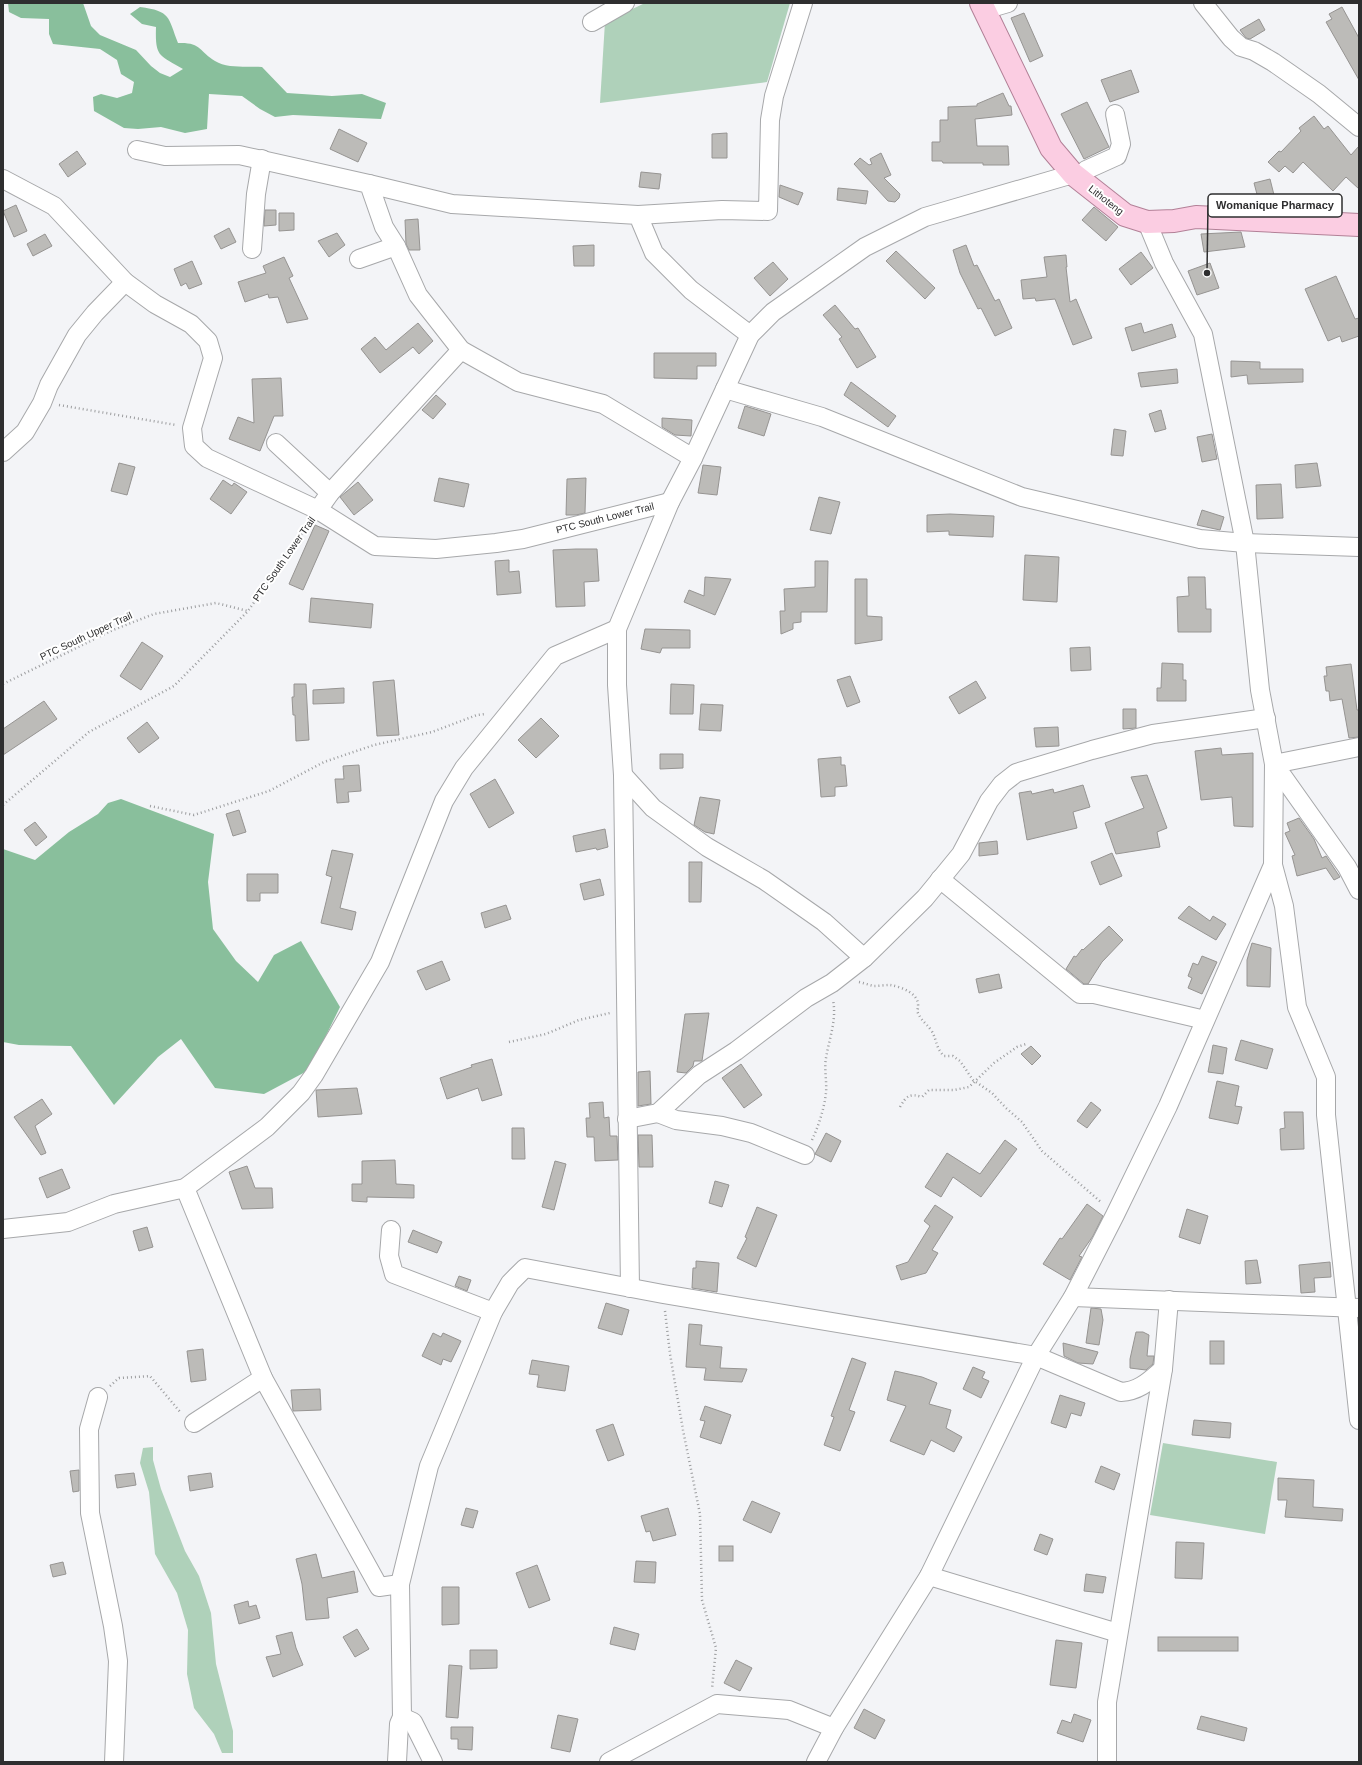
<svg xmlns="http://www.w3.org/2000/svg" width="1362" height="1765" viewBox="0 0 1362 1765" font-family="Helvetica,sans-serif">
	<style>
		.green { fill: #afd1ba }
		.forest { fill: #89bf9c }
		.building { fill: #bcbbb8; stroke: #969492 }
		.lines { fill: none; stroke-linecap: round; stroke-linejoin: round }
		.minor-casing { stroke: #a7a8aa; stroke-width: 20 }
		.major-casing { stroke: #b28097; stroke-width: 24 }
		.path { stroke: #9c9d9f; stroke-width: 2.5; stroke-dasharray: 1 3; stroke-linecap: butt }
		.minor { stroke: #fff; stroke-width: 18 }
		.major { stroke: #fbcde2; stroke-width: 22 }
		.labels { text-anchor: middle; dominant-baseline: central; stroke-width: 4; stroke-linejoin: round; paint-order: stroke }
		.street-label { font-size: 10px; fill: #2e2e2f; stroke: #fff }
		.leader { fill: none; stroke: #2e2e2f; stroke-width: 1.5 }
		.callout-dot { fill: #2e2e2f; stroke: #fff; stroke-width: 1.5 }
		.callout { fill: #fff; stroke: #2e2e2f; stroke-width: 1.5 }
		.callout-label { font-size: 11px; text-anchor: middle; font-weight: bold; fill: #2e2e2f }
	</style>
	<rect width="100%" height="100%" fill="#f3f4f7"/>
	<g class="green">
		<path d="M645,3h145l-23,79 -167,21 5,-81z"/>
		<path d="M1163,1443l114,19 -12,72 -115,-19z"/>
		<path d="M153,1447v13l8,29 24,62 14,25 12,37 5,51 17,67v22h-11l-8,-19 -20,-26 -7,-34 1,-44 -11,-37 -22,-39 -6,-62 -9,-29 3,-15z"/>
	</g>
	<g class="forest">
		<path d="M8,3h75l8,23 9,9 36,15 15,16 9,7 10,4 13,-8c-24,-14 -28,-12 -27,-42l-14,-3 -12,-10 10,-7c31,4 28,10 38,36 23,-1 21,8 37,18 13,8 34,5 47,6l25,26 45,3 30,-2 24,9 -5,16 -88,-4 -18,2 -15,-8 -18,-13 -33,-2 -2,35 -22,4 -24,-6 -23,2 -14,-1 -30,-17 -1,-14 8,-3 16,4 15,-5 2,-11 -13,-8 -4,-14 -17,-11 -47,-5 -4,-10v-15l-28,-1 -12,-6z"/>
		<path d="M121,799l93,35 -6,48 5,47 23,32 22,21 16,-27 27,-14 39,66 -31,63 -45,24 -49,-6 -34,-49 -23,18 -44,48 -43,-59 -52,-1 -16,-3v-193l32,11 34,-28 29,-18 10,-11z"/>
	</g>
	<g class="building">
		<path d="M1342,7l17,31v42l-33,-58 6,-3 -3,-5z"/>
		<path d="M1024,13l19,43 -13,6 -19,-44z"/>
		<path d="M1259,19l6,11 -15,9 -4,-1 -6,-8z"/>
		<path d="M1131,70l8,22 -29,10 -9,-22z"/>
		<path d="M1003,93l6,13h2l1,9 -37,4 2,27h31l1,19h-26v-2h-40l-1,-2h-10v-19h8v-22h8v-13l29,-1v-2z"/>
		<path d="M1087,102l22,45 -25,12 -23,-45z"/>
		<path d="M1314,116l10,13 4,-3 23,29 8,-9v43l-13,-12 -13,14 -30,-29 -10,11 -8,-7 -6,6 -11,-10 11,-11 2,1 20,-21 -2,-3z"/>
		<path d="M339,129l28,14 -9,19 -28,-13z"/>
		<path d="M727,133v25h-15v-24z"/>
		<path d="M77,151l9,13 -18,13 -9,-13z"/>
		<path d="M881,153l10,22 -7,3 16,16 -1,4 -4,4 -7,-1 -34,-37 6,-6 9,7 3,-1 -2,-5z"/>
		<path d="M641,172l20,2 -2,15 -20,-2z"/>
		<path d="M1270,179l4,16 -16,3 -4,-15z"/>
		<path d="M780,185l23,8 -5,12 -19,-8z"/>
		<path d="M838,188l30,3 -2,13 -29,-4z"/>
		<path d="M16,205l11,26 -13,6 -11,-26z"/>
		<path d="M1094,207l24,20 -12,14 -24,-21z"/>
		<path d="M265,210h11v15l-12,1z"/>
		<path d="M279,213h15v17l-15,1z"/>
		<path d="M418,219l2,31h-11l-3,-6 -1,-24z"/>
		<path d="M229,228l7,14 -15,7 -7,-13z"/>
		<path d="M1241,232l4,15 -41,5 -3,-18z"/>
		<path d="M337,233l8,12 -16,12 -11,-16z"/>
		<path d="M45,234l7,12 -19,10 -6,-12z"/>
		<path d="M594,245v21h-20l-1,-20z"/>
		<path d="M966,245l8,21 3,-1 18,36 4,-2 13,29 -17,8 -14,-28 -3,1 -18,-36 -7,-23z"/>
		<path d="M896,251l39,37 -10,11 -39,-38z"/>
		<path d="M1141,252l12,16 -22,17 -12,-16z"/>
		<path d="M1066,255l1,12h-1l4,35 6,-3 16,39 -19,7 -18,-46 -19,2 -1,-3 -12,1 -2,-19 26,-3 -3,-20z"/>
		<path d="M284,257l9,19 -4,2 19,41 -21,4 -9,-26 -9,1 -1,-4 -23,8 -7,-20 28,-9 -3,-7z"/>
		<path d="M192,261l10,23 -13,5 -3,-6 -5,3 -7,-17z"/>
		<path d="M773,262l15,17 -18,17 -16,-18z"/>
		<path d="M1210,263l9,25 -22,7 -9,-24z"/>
		<path d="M1336,276l19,43 4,-1v18l-17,6 -2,-6 -12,5 -23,-52z"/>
		<path d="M835,305l20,24 3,-1 18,29 -19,11 -18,-29 3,-2 -19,-22z"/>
		<path d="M418,323l15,18 -14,13 -6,-7 -33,26 -19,-24 14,-12 11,13z"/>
		<path d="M1141,323l3,10 28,-9 4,13 -44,14 -7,-23z"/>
		<path d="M654,353h62v13h-19v13l-43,-1z"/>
		<path d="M1231,361l29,1v7h43v13l-55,2 -1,-9 -16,2z"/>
		<path d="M1177,369l1,14 -37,4 -3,-14z"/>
		<path d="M281,378l2,38h-9l-14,35 -31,-12 9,-22 16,6 -2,-44z"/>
		<path d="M851,382l45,34 -8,11 -44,-32z"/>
		<path d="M436,395l10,9 -13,15 -11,-9z"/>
		<path d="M745,406l26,8 -7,22 -26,-8z"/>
		<path d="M1161,410l5,19 -11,3 -6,-18z"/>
		<path d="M662,418l30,2 -1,16 -16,-1 -13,-8z"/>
		<path d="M1114,429l12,2 -3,25 -12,-1z"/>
		<path d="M1212,434l5,25 -15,3 -5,-25z"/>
		<path d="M119,463l16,4 -8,28 -16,-4z"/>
		<path d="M1317,463l4,23 -25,2 -1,-23z"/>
		<path d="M703,465l18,2 -4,28 -19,-2z"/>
		<path d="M439,478l30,6 -5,23 -30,-6z"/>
		<path d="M586,478l-1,35 -9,2h-10l1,-36z"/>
		<path d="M223,480l9,6 2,-3 13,9 -16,22 -21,-15z"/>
		<path d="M358,482l15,18 -19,15 -14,-18z"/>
		<path d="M1281,484l2,34 -26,1 -1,-34z"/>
		<path d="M819,497l21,5 -9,32 -21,-4z"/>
		<path d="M1202,510l22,7 -4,13 -23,-5z"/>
		<path d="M950,514l44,2 -1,21 -44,-2v-4l-22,1v-17z"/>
		<path d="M315,525l14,6 -26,59 -14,-6z"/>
		<path d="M576,549h21l2,32 -15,1 1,24 -29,1 -3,-57z"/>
		<path d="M1025,555l34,2 -2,45 -34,-2z"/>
		<path d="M509,560v12l10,-1 2,22 -24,2 -2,-34z"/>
		<path d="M815,561h13l-1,51h-26v10l-8,1v6l-12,5 -1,-23h5l-1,-22 31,-2z"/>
		<path d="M705,577l26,2 -16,36 -31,-13 5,-12 15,6z"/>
		<path d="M1188,577h17l1,32h5v23h-33l-1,-35 12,-1z"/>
		<path d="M855,579h12v37l15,1v23l-27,4z"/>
		<path d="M311,598l62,6 -2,24 -62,-6z"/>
		<path d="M645,629l45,1v18h-28l-2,5 -19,-4z"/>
		<path d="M142,642l21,14 -22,34 -21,-14z"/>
		<path d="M1090,647l1,23 -20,1 -1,-23z"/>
		<path d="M1162,663l21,1v16h3v21h-29v-13h4z"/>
		<path d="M1351,664l6,46h2v27l-10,1 -7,-39 -12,2 -1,-10h-3l-2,-15h3l-1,-9z"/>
		<path d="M850,676l10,26 -13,5 -10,-27z"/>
		<path d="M394,680l5,55 -22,1 -4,-54z"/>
		<path d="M976,681l10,17 -27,16 -10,-17z"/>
		<path d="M294,684h12l3,56 -13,1 -1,-26h-2l-1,-18h2z"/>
		<path d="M671,684l23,1 -1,29h-23z"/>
		<path d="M344,688v15l-31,1v-14z"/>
		<path d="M44,701l13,18 -54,36v-26z"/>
		<path d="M701,704l22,1 -2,26 -22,-1z"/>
		<path d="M1123,709h13v19l-13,1z"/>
		<path d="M541,718l18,18 -23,22 -18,-18z"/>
		<path d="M147,722l12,16 -20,15 -12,-15z"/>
		<path d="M1058,727l1,19 -23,1 -2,-19z"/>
		<path d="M1221,748l1,7 31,-2v74l-19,-1 -2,-29 -31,3 -6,-49z"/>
		<path d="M660,754h23v14l-23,1z"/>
		<path d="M841,757v8h4l2,21 -12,1v9l-14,1 -3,-38z"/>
		<path d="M359,765l2,26 -13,1 1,10 -12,1 -2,-24h9l-1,-13z"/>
		<path d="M1147,775l20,53 -10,4 3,15 -44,7 -11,-31 39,-15 -13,-31z"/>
		<path d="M495,779l19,34 -25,15 -19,-34z"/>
		<path d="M1083,785l7,22 -17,5 4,16 -50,12 -8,-47 12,-2 1,3 21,-5 1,4z"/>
		<path d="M700,797l20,3 -6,34 -9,-2 -11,-7z"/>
		<path d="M239,810l7,22 -13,4 -7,-22z"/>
		<path d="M1299,818l15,21 8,19 4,-2 14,21 -6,3 -8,-12 -29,8 -5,-20 3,-1 -10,-22 5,-2 -3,-8z"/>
		<path d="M35,822l12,15 -11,9 -12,-16z"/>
		<path d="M605,829l3,18 -11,3 -1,-2 -20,4 -3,-16z"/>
		<path d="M997,841l1,13 -19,2v-13z"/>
		<path d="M332,850l21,4 -13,54 16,4 -4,18 -31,-7 11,-46 -6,-2z"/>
		<path d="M1112,853l10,23 -22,9 -9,-23z"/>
		<path d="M689,862h13l-1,40h-12z"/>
		<path d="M247,874h31v19h-18v8h-13z"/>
		<path d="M600,879l4,16 -20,5 -4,-16z"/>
		<path d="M506,905l5,14 -26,9 -4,-15z"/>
		<path d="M1189,906l21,15 3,-5 13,8 -10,16 -38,-22z"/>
		<path d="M1109,926l14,14 -21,22 -14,22h-4l-18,-15 8,-13 2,1 6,-8 1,1z"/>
		<path d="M1252,943l19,5 -1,39 -23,-1v-26z"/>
		<path d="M1202,956l15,6 -15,32 -14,-6 4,-10 -4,-2 5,-13 5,2z"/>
		<path d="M442,961l8,19 -24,10 -9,-19z"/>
		<path d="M999,974l3,14 -23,5 -3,-14z"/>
		<path d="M709,1013l-7,48h-8l-1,5 -7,7 -9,-1 8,-58z"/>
		<path d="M1241,1040l32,9 -6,20 -32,-9z"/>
		<path d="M1213,1045l14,3 -4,26 -15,-2z"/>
		<path d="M1031,1046l10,10 -9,9 -11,-11z"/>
		<path d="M492,1059l10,36 -20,6 -4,-13 -31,11 -7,-21 32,-11 -1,-2z"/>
		<path d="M741,1064l21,31 -18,13 -22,-30z"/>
		<path d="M650,1071l1,33 -13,2v-34z"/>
		<path d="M1217,1081l22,5 -4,20 7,1 -4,17 -29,-6z"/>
		<path d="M357,1088l5,26 -44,3 -2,-27z"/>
		<path d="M42,1099l10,15 -17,12 11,27 -5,2 -27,-38z"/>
		<path d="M603,1102l1,16 5,-1 1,19h7l1,24 -23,1 -1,-24h-7l-1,-19h4l-1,-15z"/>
		<path d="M1091,1102l10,8 -14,18 -10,-7z"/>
		<path d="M1284,1112h19l1,37 -23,1 -1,-21 5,-1z"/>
		<path d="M512,1128h12l1,31h-13z"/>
		<path d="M826,1133l15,8 -10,21 -16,-8z"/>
		<path d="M638,1135h14l1,32h-14z"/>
		<path d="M1005,1140l12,9 -36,48 -28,-20 -12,20 -16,-10 22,-34 33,21z"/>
		<path d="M395,1160l1,24 18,1v13l-47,-1v5l-15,-1v-17h10v-23z"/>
		<path d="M555,1161l11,3 -12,46 -12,-3z"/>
		<path d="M247,1166l8,22h17l1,20 -31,1 -13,-37z"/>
		<path d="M62,1169l8,19 -23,10 -8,-20z"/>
		<path d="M715,1181l14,4 -7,22 -13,-4z"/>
		<path d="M1087,1204l16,12 -10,20 -14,20 3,1 -12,23 -27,-16 17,-26 2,1z"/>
		<path d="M935,1205l18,12 -21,33 6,3 -12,20 -25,7 -5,-14 12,-4 22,-36 -6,-5z"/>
		<path d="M757,1207l20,8 -21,52 -19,-9 10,-20 -2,-1z"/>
		<path d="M1187,1209l21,7 -8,28 -21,-7z"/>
		<path d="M147,1227l6,20 -14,4 -6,-20z"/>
		<path d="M413,1230l29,12 -5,11 -29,-11z"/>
		<path d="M1257,1260l4,23 -15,1 -1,-23z"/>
		<path d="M696,1261l23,2 -2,29 -25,-4 1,-20h3z"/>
		<path d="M1330,1262l1,15 -17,1 1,14 -14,1 -2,-28z"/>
		<path d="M459,1276l12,4 -4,11 -12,-5z"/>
		<path d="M606,1303l23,7 -7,25 -24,-7z"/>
		<path d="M1091,1308l10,1 2,11 -4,25 -13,-2z"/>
		<path d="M689,1324l13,1 -2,20 22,2 -2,21 27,1 -5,13 -38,-2 2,-12 -20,-1z"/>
		<path d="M1136,1332h7l6,3 -2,21h7l-1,8 -7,6 -16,-2v-9z"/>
		<path d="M433,1333l8,4 2,-4 18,8 -10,21 -8,-3 -2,6 -19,-9z"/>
		<rect x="1210" y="1341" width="14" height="23"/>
		<path d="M1063,1343l35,9 -5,12 -15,-1 -14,-7z"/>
		<path d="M203,1349l3,31 -15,2 -4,-31z"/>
		<path d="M852,1358l14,5 -17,47 6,2 -15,39 -16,-6 10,-28 -3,-1z"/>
		<path d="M532,1360l37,6 -4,25 -28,-4 2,-12 -10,-1z"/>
		<path d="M973,1367l12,5 -3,6 7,3 -8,17 -18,-9z"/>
		<path d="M895,1371l27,6 15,6 -8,21 22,6 -5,18 16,9 -8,15 -23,-12 -7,15 -34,-14 16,-35 -19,-6z"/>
		<path d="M320,1389l1,21 -28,1 -2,-21z"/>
		<path d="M1060,1395l25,8 -4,13 -10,-3 -5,15 -15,-5z"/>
		<path d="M705,1406l26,9 -10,29 -21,-7 5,-16 -5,-1z"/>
		<path d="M1194,1420l37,3 -1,15 -38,-3z"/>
		<path d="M613,1424l11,31 -16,6 -12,-31z"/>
		<path d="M1101,1466l19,8 -6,16 -19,-8z"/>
		<path d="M79,1470v21l-6,1 -3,-21z"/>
		<path d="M134,1473l2,12 -19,3 -2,-13z"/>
		<path d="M211,1473l2,14 -23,4 -2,-15z"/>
		<path d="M1278,1478l36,2 -1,27 30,2 -1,12 -57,-4 2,-17h-9z"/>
		<path d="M752,1501l28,12 -9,20 -28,-13z"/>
		<path d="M466,1508l12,3 -5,17 -12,-3z"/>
		<path d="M668,1508l8,27 -23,6 -3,-10 -4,1 -5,-16z"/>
		<path d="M1040,1534l13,5 -6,16 -13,-5z"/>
		<path d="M1176,1542l28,1 -2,36 -27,-1z"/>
		<rect x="719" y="1546" width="14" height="15"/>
		<path d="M316,1554l6,24 32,-7 4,21 -31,6 2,20 -23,2 -4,-36 -6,-25z"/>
		<path d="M636,1561l20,1 -1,21 -21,-1z"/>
		<path d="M63,1562l3,12 -13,3 -3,-12z"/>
		<path d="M537,1565l13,35 -21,8 -13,-35z"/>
		<path d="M1086,1574l20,3 -3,16 -19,-2z"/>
		<path d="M442,1587h17v37l-17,1z"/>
		<path d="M248,1601l1,6 7,-2 4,13 -21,6 -5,-19z"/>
		<path d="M614,1627l25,7 -4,16 -25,-6z"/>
		<path d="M357,1629l12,20 -14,8 -12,-20z"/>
		<path d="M292,1632l4,16 7,17 -30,12 -7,-20 15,-3 -5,-18z"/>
		<rect x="1158" y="1637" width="80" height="14"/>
		<path d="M1056,1640l26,3 -6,45 -26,-3z"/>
		<path d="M470,1650h27v18l-27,1z"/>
		<path d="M736,1660l16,8 -12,23 -16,-8z"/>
		<path d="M449,1665l13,1 -4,52 -12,-1z"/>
		<path d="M864,1709l21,11 -10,19 -21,-11z"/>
		<path d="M1074,1714l17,6 -8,22 -26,-9 5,-13 9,3z"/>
		<path d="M558,1715l20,4 -8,33 -19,-4z"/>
		<path d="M1201,1716l46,12 -3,13 -47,-12z"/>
		<path d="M451,1727h22l-1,23 -14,-1v-10h-7z"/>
	</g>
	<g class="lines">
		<defs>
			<g id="minor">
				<path d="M1203,3l28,35 10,9 13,4 19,11 46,32 40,33"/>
				<path d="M984,10l24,-7"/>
				<path d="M592,22l33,-19"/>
				<path d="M137,150l28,6 74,-1 130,29 15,43 12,19 22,49 43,55 57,32 85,22 90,54"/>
				<path d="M1078,178l8,-8 31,-14 4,-12 -6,-30"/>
				<path d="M3,179l51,27 71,76 30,22 36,20 17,17 5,17 -21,70 2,18 13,12 111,52 57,36 61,3 60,-6 27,-4 147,-37"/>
				<path d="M369,184l83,20 186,11 16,38 37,37 59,45"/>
				<path d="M638,215l84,-5 46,1 2,-91 4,-24 29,-93"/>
				<path d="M252,249l4,-55 6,-35"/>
				<path d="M359,259l37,-13"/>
				<path d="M725,389l97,28 200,80 178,42 45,4 114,4"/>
				<path d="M276,443l54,50"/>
				<path d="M3,452l22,-20 17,-29 7,-18 28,-50 18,-22 30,-31"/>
				<path d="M318,510l12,-17 131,-143"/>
				<path d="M1359,747l-85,17 73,103 12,23"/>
				<path d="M623,775l30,33 54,39 57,33 60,42 40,36"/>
				<path d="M1273,865l11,41 13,101 29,70v38l33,305"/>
				<path d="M940,879l140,115h14l111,26"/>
				<path d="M658,1113l18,7 46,6 29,7 54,22"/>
				<path d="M627,1119l31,-6 41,-38 37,-24 70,-53 26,-15 32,-25 61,-60 36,-44 28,-53 13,-17 14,-11 76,-23 61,-16 113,-16"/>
				<path d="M185,1188l78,190 116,209 21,-3"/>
				<path d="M3,1229l65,-7 46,-18 71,-16 82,-61 34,-34 13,-18 66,-113 64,-161 20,-33 91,-112 62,-27"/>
				<path d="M391,1230l-2,26 5,18 99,38"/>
				<path d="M630,1288l-7,-513 -6,-90v-56l53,-127 23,-44 57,-123 23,-23 92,-65 60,-30 148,-43"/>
				<path d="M1073,1297l286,11"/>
				<path d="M98,1397l-9,32 1,84 23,113 5,35 -4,101"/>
				<path d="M194,1423l69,-45"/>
				<path d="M929,1576l189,57"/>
				<path d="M402,1717l11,5 20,40"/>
				<path d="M397,1762l2,-38 3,-7 -2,-133 29,-118 64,-154 17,-29 15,-15 138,26 373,62 85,36c19,-1 29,-12 42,-23"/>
				<path d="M609,1762l108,-58 72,6 45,18"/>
				<path d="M816,1762l18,-34 95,-152 107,-220 37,-59 42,-82 53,-109 105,-241 1,-101 -14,-74 -15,-147 -42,-209 -39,-71 -17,-41"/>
				<path d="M1107,1762v-60l56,-333 6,-69"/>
			</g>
			<path id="major" d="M981,3l70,145 22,26 52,41 22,7 27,-1 22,-4 163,8"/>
		</defs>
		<use href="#minor" class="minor-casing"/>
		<use href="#major" class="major-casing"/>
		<g class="path">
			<path d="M59,405l117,20"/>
			<path d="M3,684l110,-54 41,-16 62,-11 32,8"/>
			<path d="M3,805l86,-73 85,-46 74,-75 61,-88"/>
			<path d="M150,806l44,9 75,-24 55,-29 50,-17 58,-13 45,-17 9,-1"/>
			<path d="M859,982c5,1 10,3 15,4 5,0 11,-1 16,-1 13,2 33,10 27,26 5,11 8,11 14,19 6,9 4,17 13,26h9l7,5 13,19 19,13 14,15 16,14 20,29 60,52"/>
			<path d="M509,1042l37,-8 33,-14 31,-7"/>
			<path d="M900,1107c6,-11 10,-14 22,-10l7,-7h25l15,-3 25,-24 23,-16 9,-3"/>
			<path d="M812,1140c7,-15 12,-31 14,-47 1,-12 -2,-24 0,-35 3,-19 11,-38 7,-58"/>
			<path d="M665,1311l5,43 13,76 17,84 2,86 14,48 -4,41"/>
			<path d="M110,1386l9,-8 31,-2 31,37"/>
		</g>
		<use href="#minor" class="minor"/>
		<use href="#major" class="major"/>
	</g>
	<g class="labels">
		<g class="street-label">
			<text transform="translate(1106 200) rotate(38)">Lithoteng</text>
			<text transform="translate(605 518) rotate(-14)">PTC South Lower Trail</text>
			<text transform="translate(284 559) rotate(-55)">PTC South Lower Trail</text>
			<text transform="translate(86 636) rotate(-25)">PTC South Upper Trail</text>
		</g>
	</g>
	<path class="leader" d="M1207 273L1208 205"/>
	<circle class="callout-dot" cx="1207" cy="273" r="4"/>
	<rect class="callout" x="1208" y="194" width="134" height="23" rx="4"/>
	<g class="callout-label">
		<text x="1275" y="209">Womanique Pharmacy</text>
	</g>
	<rect width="1362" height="1765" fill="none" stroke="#2e2e2f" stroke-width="8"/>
</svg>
